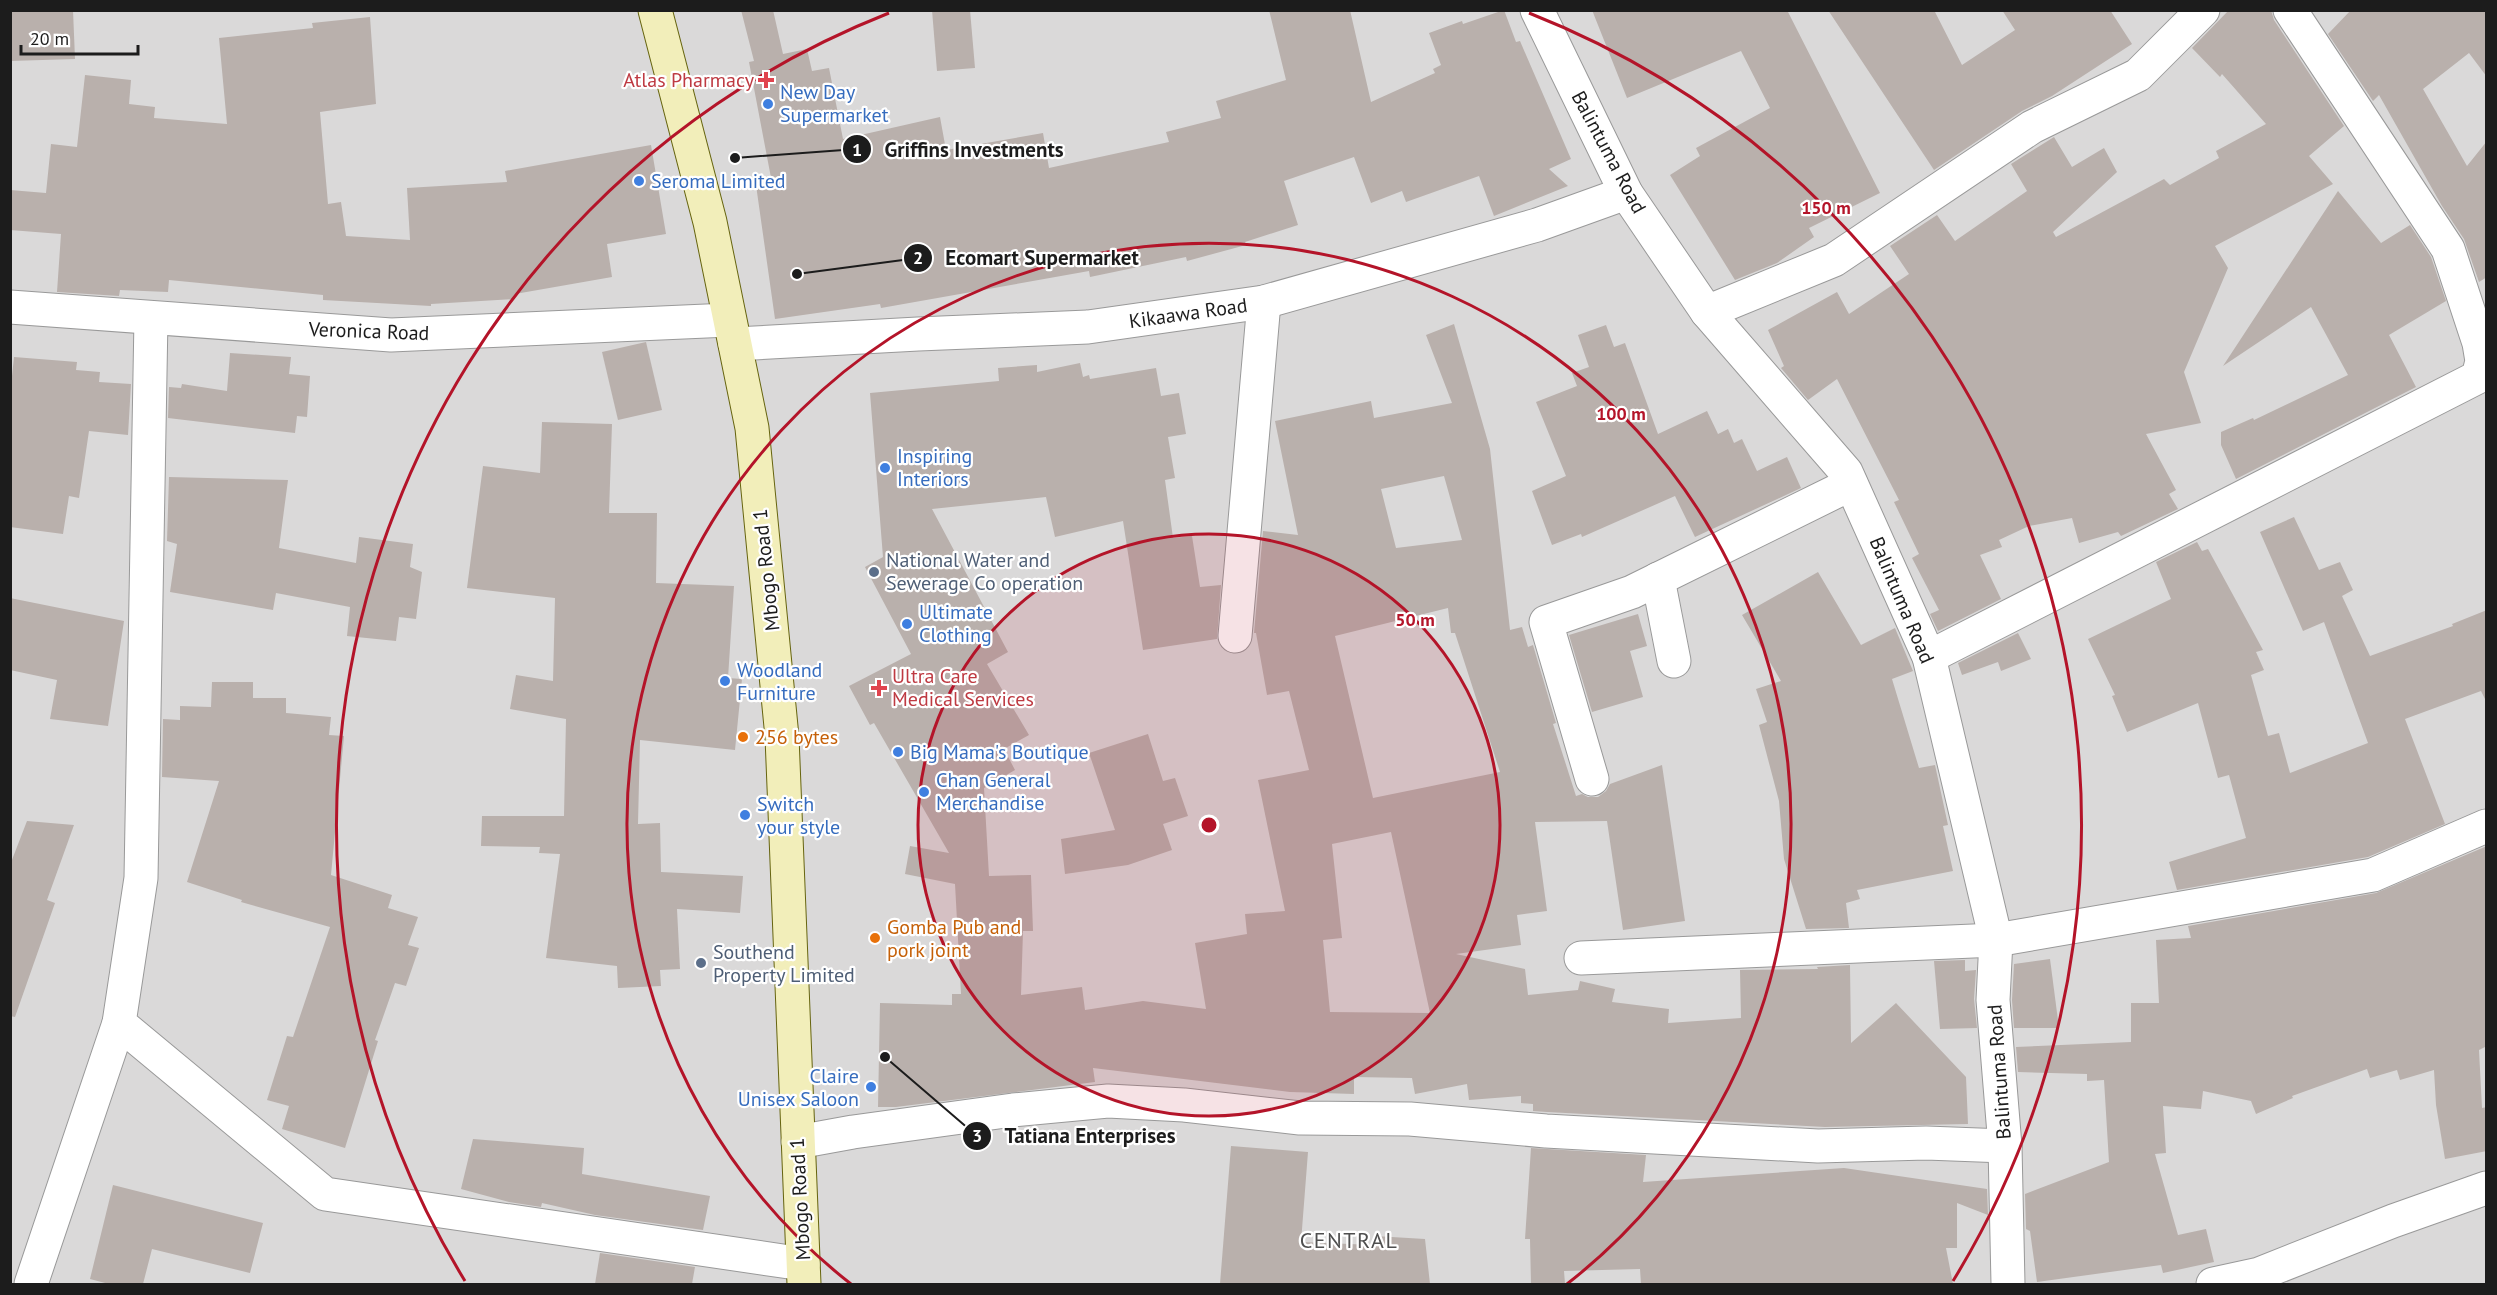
<svg xmlns="http://www.w3.org/2000/svg" width="2497" height="1295" viewBox="0 0 2497 1295" font-family="'PT Sans',sans-serif">
	<style>
		.residential { fill: #dad9d9 }
		.building { fill: #b9b0ac; fill-rule: evenodd }
		.lines { fill: none; stroke-linecap: round; stroke-linejoin: round }
		.minor-casing { stroke: #999; stroke-width: 35 }
		.secondary-casing { stroke: #66640f; stroke-width: 35 }
		.minor { stroke: #fff; stroke-width: 33 }
		.secondary { stroke: #f2eeba; stroke-width: 33 }
		.ring { fill: none; stroke: #b41429; stroke-width: 3 }
		.health-dot { fill: #e0444e; stroke: #fff; stroke-width: 2 }
		.shop-dot { fill: #3f7fe0; stroke: #fff; stroke-width: 2 }
		.service-dot { fill: #5c6f8a; stroke: #fff; stroke-width: 2 }
		.food-dot { fill: #e8710a; stroke: #fff; stroke-width: 2 }
		.labels { text-anchor: middle; dominant-baseline: central; stroke-width: 4.5; stroke-linejoin: round; paint-order: stroke }
		.health-label { font-size: 20px; fill: #be3a42; stroke: #fff; text-anchor: end }
		.shop-label { font-size: 20px; fill: #366cbe; stroke: #fff; text-anchor: start }
		.street-label { font-size: 20px; fill: #1c1c1c; stroke: #fff }
		.service-label { font-size: 20px; fill: #4e5e75; stroke: #fff; text-anchor: start }
		.food-label { font-size: 20px; fill: #c56008; stroke: #fff; text-anchor: start }
		.quarter-label { font-size: 22px; letter-spacing: 1.5px; fill: #4f4f4f; stroke: #fff }
		.centre { fill: #b41429; stroke: #fff; stroke-width: 3 }
		.ring-label { font-size: 18px; text-anchor: middle; font-weight: bold; fill: #b41429; stroke: #fff; stroke-width: 4.5; stroke-linejoin: round; paint-order: stroke }
		.leader { fill: none; stroke: #1c1c1c; stroke-width: 2 }
		.callout-dot { fill: #1c1c1c; stroke: #fff; stroke-width: 2 }
		.mark-label { font-size: 18px; text-anchor: middle; font-weight: bold; fill: #fff }
		.callout-label { font-size: 21px; text-anchor: middle; font-weight: bold; fill: #1c1c1c; stroke: #fff; stroke-width: 4.5; stroke-linejoin: round; paint-order: stroke }
	</style>
	<rect width="100%" height="100%" fill="#ece8e2"/>
	<rect class="residential" x="11" y="11" width="2475" height="1273"/>
	<g class="building">
		<path d="M10,10h63l2,49 -65,2z"/>
		<path d="M741,10h32l10,44 24,-5 5,22 17,-3 14,71 97,-22 6,33 97,-17 6,35 120,-26 -3,-10 55,-14 -5,-17 70,-21 -17,-70h81l21,92 64,-29 -2,-4 8,-4 -12,-32 33,-12 1,3 41,-14 12,32 4,-1 51,118 -22,10 19,17 -74,30 -15,-40 -73,26 -4,-11 -31,12 -17,-46 -70,24 14,44 -53,17 1,3 -59,16 -1,-4 -96,20 -1,-6 -208,37 -1,-4 -105,15 -19,-134 16,-2 -23,-121 5,-1z"/>
		<path d="M932,10h38l5,58 -38,3z"/>
		<path d="M1592,10h195l93,183 -71,35 5,9 -37,26 -42,17 -65,-105 30,-19 -4,-8 74,-40 -29,-57 -114,47z"/>
		<path d="M1828,10h106l28,55 53,-35 -13,-20h108l22,34 -80,52 -30,15 -88,59z"/>
		<path d="M2229,10h42l3,10 70,106 -35,30 24,28 -118,62 13,22 -44,104 17,51 -55,11 30,56 -7,4 9,15 -57,27 -3,-4 -39,11 -7,-25 -43,8 -30,14 3,7 -22,8 21,44 -63,32 -8,-17 9,-4 -27,-52 7,-4 -25,-52 5,-2 -62,-121 -29,21 -27,-32 3,-2 -16,-36 69,-38 12,22 60,-40 -19,-28 47,-31 18,26 72,-50 -16,-27 43,-27 18,30 32,-19 13,24 -64,60 3,5 108,-58 6,6 49,-27 -3,-7 50,-27 -44,-50 -2,3 -28,-29z"/>
		<path d="M2351,10h136v67l-18,-24 -46,36 44,77 20,-25v136l-8,5 -15,-43 -22,-33 -63,-111 -6,6 -45,-67z"/>
		<path d="M370,17l6,87 -56,8 8,92 13,-2 5,34 64,4 -3,-52 100,-6 -2,-11 146,-26 15,89 -59,10 5,33 -97,17v5l-84,5v2l-108,-6v-5l-154,-15 -1,12 -48,-2 -1,6 -62,-4 4,-58 -51,-4v-40l36,3 5,-49 26,3 8,-72 46,5 -2,24 26,3 -1,11 73,6 -8,-86 94,-10 -1,-5z"/>
		<path d="M2338,191l43,52 29,-18 21,32 15,44 -57,34 27,52 -180,92 -15,-34v-13l32,-14 1,2 94,-45 -37,-68 -88,59z"/>
		<path d="M1454,324l36,125 20,181 12,-3 6,20 5,-2 23,78 -3,1 23,72 6,-2 6,3h10l8,-6 4,-7 52,-19 23,156 -62,9 -16,-109 -72,1 12,89 -30,4 4,30 -65,9 69,15 3,26 50,-5 2,-9 35,8 -3,13 57,7 -1,14 73,-5 -1,-48 78,-1 -1,-2 33,-2 1,78 45,-40 70,74 2,47 -143,3 -278,-15 -14,-1v-7l-12,-1v-7l-52,4 -2,-16 -52,10 -3,-16 -58,-1v17l-64,-2 -197,-24 2,14 -199,25h-18l2,-104 72,2v-11h9l-6,-110 -50,-10 5,-28 39,7 -75,-130 -4,2 -21,-39 62,-32 -46,-87 18,-10 -13,-164 129,-12 -1,-13 39,-3v7l43,-9 3,14 6,-2 1,4 66,-11 5,28 18,-3 7,41 -18,3 7,41 -10,2 8,58 19,-2 8,51 21,-2 -4,54 -74,11 -20,-129 -68,16 -9,-40 -114,12 76,143 -21,12 42,71 -25,14 11,21 -31,18 5,88 42,-1 2,56h-10l-2,64 61,-8 3,23 58,-9 63,8 -11,-66 52,-9 -2,-20 40,-3 -27,-131 51,-10 -20,-79 -22,4 -11,-62h-2l9,-102 35,4 -23,-114 96,-20 3,17 78,-15 -26,-68zM1444,476l18,64 -66,8 -15,-59zM1448,608l3,25h4l45,139 -127,26 -38,-162zM1391,832l39,181 -100,-1 -7,-72 19,-2 -10,-94z"/>
		<path d="M1606,325l8,22 11,-4 33,91 49,-23 11,23 10,-5 6,14 8,-4 15,32 30,-14 14,31 -106,49 -20,-41 -93,41 -1,-3 -29,11 -20,-54 34,-15 -30,-74 41,-16 -5,-13 17,-6 -11,-32z"/>
		<path d="M646,342l16,68 -44,10 -16,-68z"/>
		<path d="M230,353l61,4 -2,17 21,2 -3,41 -10,-1 -2,17 -127,-15 1,-31 12,1 1,-4 45,7z"/>
		<path d="M14,357l63,5 -1,8 24,2 -1,10 32,2 -3,51 -39,-4 -10,67 -10,-2 -6,38 -53,-7v-132z"/>
		<path d="M542,422l70,2 -3,89h48l-1,70 78,3 -6,92 14,1 -7,71 -95,-10 -2,84 22,-1 1,49 82,4 -3,37 -63,-4 3,60 -20,1 1,16 -43,2 -1,-22 -71,-8 14,-104 -21,-1 1,-6 -59,-1 1,-30h82l2,-97 -56,-10 6,-34 37,6 2,-83 -88,-10 16,-122 57,7z"/>
		<path d="M169,477l119,3 -9,68 77,15 3,-26 54,7 -3,23 12,5 -6,47 -17,-2 -3,24 -49,-5 3,-29 -74,-14 -3,17 -103,-18 7,-48 -10,-3z"/>
		<path d="M2294,517l25,53 21,-8 13,28 -11,6 28,60 83,-30 -1,-2 35,-14v93l-6,-12 -76,28 40,105 -77,33 -191,33 -8,-28 77,-24 -17,-63 -11,3 -20,-75 -71,29 -15,-36 3,-1 -27,-56 83,-40 -15,-37 41,-20 5,9 6,-2 55,101 -7,2 8,18 -13,5 17,61 11,-3 11,40 78,-30 -44,-121 -21,9 -43,-99z"/>
		<path d="M1818,572l43,73 34,-17 18,43 -21,8 27,89 16,-3 13,60 -5,1 10,45 -96,19 3,9 -14,4 3,25 -43,1 -22,-70 -5,-58 -20,-76 8,-3 -11,-33 25,-8 -39,-66z"/>
		<path d="M10,598l114,23 -16,105 -58,-7 7,-39 -47,-10z"/>
		<path d="M1638,614l9,32 -17,5 13,46 -51,15 -23,-77z"/>
		<path d="M2018,633l13,26 -30,12 -3,-9 -36,13 -4,-12z"/>
		<path d="M212,682h41v16h33v15l45,4 -2,18 15,1 -13,139 61,20 -4,13 30,9 -10,28 11,3 -13,38 -11,-3 -20,57 3,1 -33,107 -63,-19 7,-23 -22,-6 20,-64 6,1 37,-110 -89,-25 1,-2 -55,-18 32,-101 -57,-4 1,-58 17,1v-14l31,1z"/>
		<path d="M1148,734l15,47 12,-3 13,38 -25,8 9,26 -44,15 -63,9 -4,-35 54,-9 -26,-77z"/>
		<path d="M27,821l47,4 -27,75 8,3 -40,114 -5,-1v-151z"/>
		<path d="M2487,846v200l-8,4 3,58 5,-1v44l-42,8 -9,-54 -2,-35 -34,10 -3,-10 -27,8 -3,-9 -75,27 1,2 -37,16 -5,-13 -48,-10 -2,18 -38,-3 3,47 -11,1 23,81 28,-6 8,33 -51,11 -2,-8 -124,17 -7,-51 -4,-2 -1,-35 84,-32 -5,-82 -17,1v-7l-69,-2 -2,-25 115,-5v-39h28l-3,-63 35,-2 -3,-12 188,-33z"/>
		<path d="M2050,959l9,69h-45l-2,-28 2,-36z"/>
		<path d="M1965,960v11l11,-1 -2,29 3,29 -37,1 -6,-68z"/>
		<path d="M473,1139l111,9 -2,26 128,22 -7,34 -108,-15 -53,-12 -1,4 -32,-5 -48,-13z"/>
		<path d="M1231,1146l77,6 -7,90 73,3 1,-9 50,3 5,45h-210z"/>
		<path d="M1531,1148l115,7 -3,27 201,-14 143,21 1,26 -31,-12v45h-11l7,36h-312l-1,-15 -76,2 1,13h-34l-1,-45h-5z"/>
		<path d="M113,1185l150,38 -13,50 -98,-24 -9,35h-34l-19,-5z"/>
		<path d="M600,1253l95,14 -3,17h-97z"/>
	</g>
	<g class="lines">
		<defs>
			<g id="minor">
				<path d="M1537,10l89,183 81,119 139,160 83,185 67,283 -3,60 12,146 3,138"/>
				<path d="M10,307l381,28 338,-15"/>
				<path d="M1707,312l127,-52 198,-133 106,-52 65,-65"/>
				<path d="M151,318l-10,560 -22,145 206,171 478,70"/>
				<path d="M735,344l183,-10 170,-7 176,-25 273,-77 89,-32"/>
				<path d="M1658,579l16,82"/>
				<path d="M1235,636l29,-334"/>
				<path d="M1929,657l549,-280 4,-16 -3,-18 -31,-94 -158,-239"/>
				<path d="M1592,779l-46,-157 86,-30 219,-108"/>
				<path d="M1581,958l415,-18 377,-65 113,-49"/>
				<path d="M798,1142l55,-10 160,-22 95,-9 76,4 116,13 110,1 136,12 272,15 108,-3 79,3"/>
				<path d="M31,1284l88,-261"/>
				<path d="M2213,1284l46,-10 134,-53 93,-33"/>
			</g>
			<path id="secondary" d="M655,10l55,212 42,206 30,309 22,547"/>
		</defs>
		<use href="#minor" class="minor-casing"/>
		<use href="#secondary" class="secondary-casing"/>
		<use href="#minor" class="minor"/>
		<use href="#secondary" class="secondary"/>
	</g>
	<circle cx="1209" cy="825" r="291" fill="#b41429" fill-opacity=".12"/>
	<g class="ring">
		<circle cx="1209" cy="825" r="291"/>
		<path d="M851 1284A582 582 0 1 1 1567 1284"/>
		<path d="M465 1281A873 873 0 0 1 889 13M1529 13A873 873 0 0 1 1953 1281"/>
	</g>
	<g class="health-dot">
		<path d="M763 71h6v6h6v6h-6v6h-6v-6h-6v-6h6z"/>
		<path d="M876 679h6v6h6v6h-6v6h-6v-6h-6v-6h6z"/>
	</g>
	<g class="shop-dot">
		<circle cx="768" cy="104" r="6"/>
		<circle cx="639" cy="181" r="6"/>
		<circle cx="885" cy="468" r="6"/>
		<circle cx="907" cy="624" r="6"/>
		<circle cx="725" cy="681" r="6"/>
		<circle cx="898" cy="752" r="6"/>
		<circle cx="924" cy="792" r="6"/>
		<circle cx="745" cy="815" r="6"/>
		<circle cx="871" cy="1087" r="6"/>
	</g>
	<g class="service-dot">
		<circle cx="874" cy="572" r="6"/>
		<circle cx="701" cy="963" r="6"/>
	</g>
	<g class="food-dot">
		<circle cx="743" cy="737" r="6"/>
		<circle cx="875" cy="938" r="6"/>
	</g>
	<g class="labels">
		<g class="health-label">
			<text x="754" y="80">Atlas Pharmacy</text>
			<text x="892" y="676" text-anchor="start">Ultra Care<tspan x="892" dy="23">Medical Services</tspan></text>
		</g>
		<g class="shop-label">
			<text x="780" y="92">New Day<tspan x="780" dy="23">Supermarket</tspan></text>
			<text x="651" y="181">Seroma Limited</text>
			<text x="897" y="456">Inspiring<tspan x="897" dy="23">Interiors</tspan></text>
			<text x="919" y="612">Ultimate<tspan x="919" dy="23">Clothing</tspan></text>
			<text x="737" y="670">Woodland<tspan x="737" dy="23">Furniture</tspan></text>
			<text x="910" y="752">Big Mama's Boutique</text>
			<text x="936" y="780">Chan General<tspan x="936" dy="23">Merchandise</tspan></text>
			<text x="757" y="804">Switch<tspan x="757" dy="23">your style</tspan></text>
			<text x="859" y="1076" text-anchor="end">Claire<tspan x="859" dy="23">Unisex Saloon</tspan></text>
		</g>
		<g class="street-label">
			<text transform="translate(1609 152) rotate(62)">Balintuma Road</text>
			<text transform="translate(1188 313) rotate(-8)">Kikaawa Road</text>
			<text transform="translate(369 331) rotate(2)">Veronica Road</text>
			<text transform="translate(766 570) rotate(-96)">Mbogo Road 1</text>
			<text transform="translate(1902 600) rotate(67)">Balintuma Road</text>
			<text transform="translate(1999 1072) rotate(-94)">Balintuma Road</text>
			<text transform="translate(800 1199) rotate(-93)">Mbogo Road 1</text>
		</g>
		<g class="service-label">
			<text x="886" y="560">National Water and<tspan x="886" dy="23">Sewerage Co operation</tspan></text>
			<text x="713" y="952">Southend<tspan x="713" dy="23">Property Limited</tspan></text>
		</g>
		<g class="food-label">
			<text x="755" y="737">256 bytes</text>
			<text x="887" y="927">Gomba Pub and<tspan x="887" dy="23">pork joint</tspan></text>
		</g>
		<g class="quarter-label">
			<text x="1349" y="1240">CENTRAL</text>
		</g>
	</g>
	<circle cx="1209" cy="825" r="9" class="centre"/>
	<g class="ring-label">
		<text x="1826" y="214">150 m</text>
		<text x="1621" y="420">100 m</text>
		<text x="1415" y="626">50 m</text>
	</g>
	<path class="leader" d="M735 158L857 149M797 274L918 258M885 1057L977 1136"/>
	<g class="callout-dot">
		<circle cx="735" cy="158" r="6"/>
		<circle cx="797" cy="274" r="6"/>
		<circle cx="885" cy="1057" r="6"/>
		<circle cx="857" cy="149" r="15"/>
		<circle cx="918" cy="258" r="15"/>
		<circle cx="977" cy="1136" r="15"/>
	</g>
	<g class="mark-label">
		<text x="857" y="156">1</text>
		<text x="918" y="264">2</text>
		<text x="977" y="1142">3</text>
	</g>
	<g class="callout-label">
		<text x="974" y="157">Griffins Investments</text>
		<text x="1042" y="265">Ecomart Supermarket</text>
		<text x="1090" y="1143">Tatiana Enterprises</text>
	</g>
	<rect width="2497" height="1295" fill="none" stroke="#1c1c1c" stroke-width="24"/>
	<path d="M21 45v9h117v-9" fill="none" stroke="#1c1c1c" stroke-width="3"/>
	<text x="30" y="45" font-size="18" fill="#1c1c1c" stroke="#ffffff" stroke-width="4.5" paint-order="stroke">20 m</text>
</svg>
